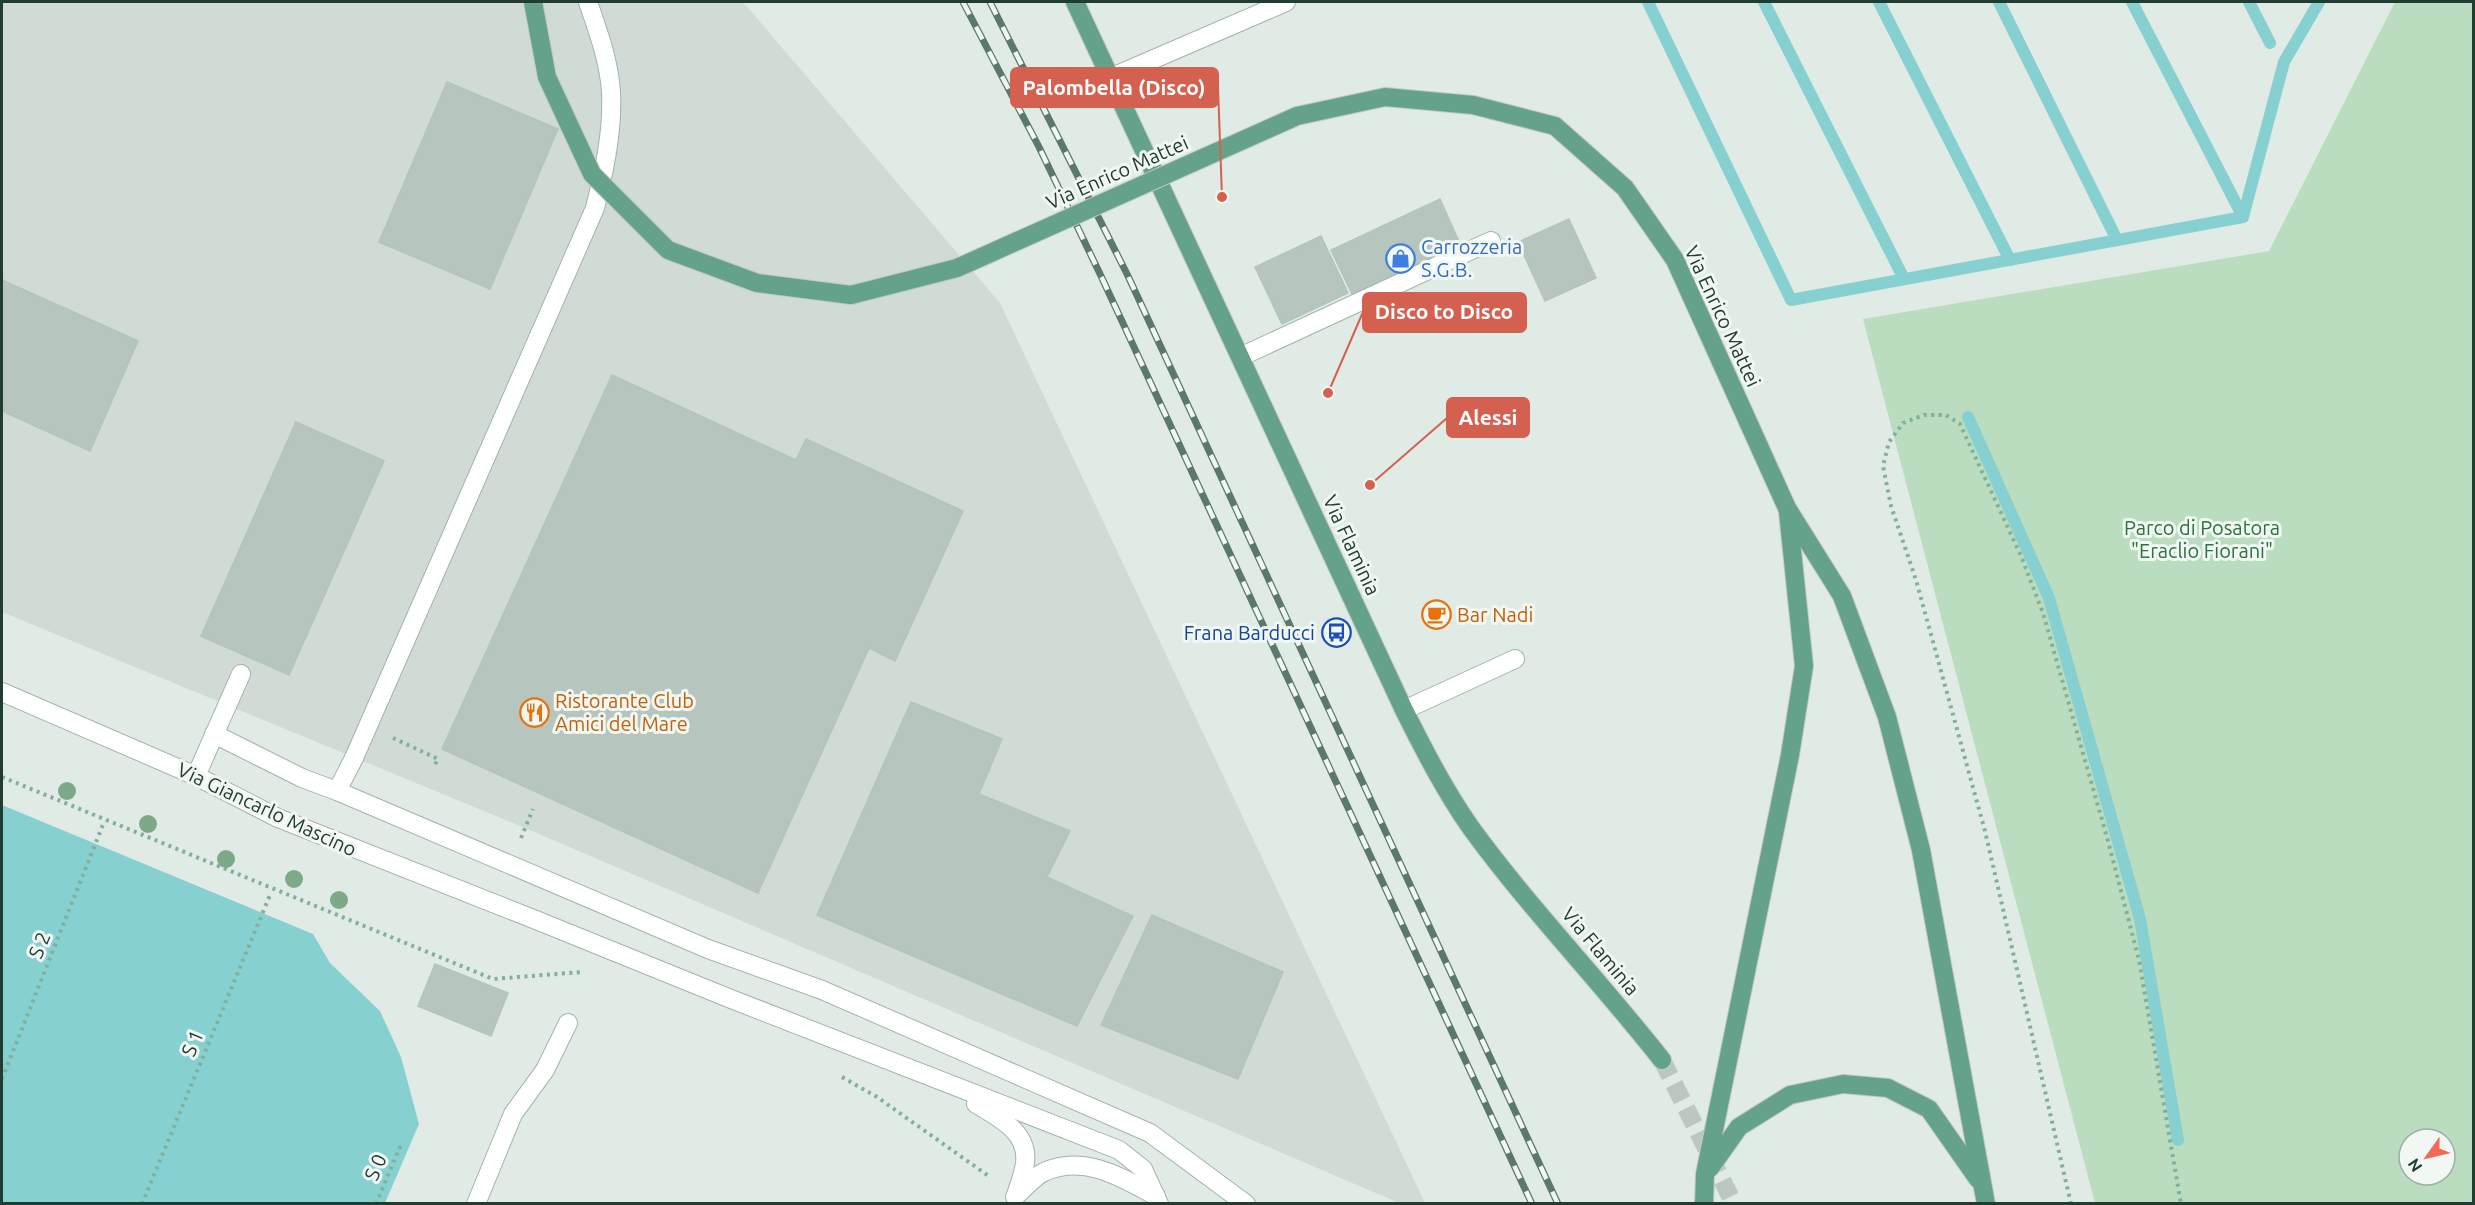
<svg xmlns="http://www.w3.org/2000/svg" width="2475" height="1205" viewBox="0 0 2475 1205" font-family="Ubuntu,sans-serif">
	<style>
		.built { fill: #cfdbd4 }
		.green { fill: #b9ddbe; fill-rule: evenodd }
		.water { fill: #87d0d2 }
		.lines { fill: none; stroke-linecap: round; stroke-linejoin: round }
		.stream { stroke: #87d0d2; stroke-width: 12 }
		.building { fill: #b6c6be; stroke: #b3c5bb; stroke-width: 1.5 }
		.primary-tunnel { stroke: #bac8c1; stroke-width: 18; stroke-dasharray: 18 9; stroke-linecap: butt }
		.service-casing { stroke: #a3b3ab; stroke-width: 20 }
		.minor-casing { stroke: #a3b3ab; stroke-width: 20 }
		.primary-casing { stroke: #c1c8c5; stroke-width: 20 }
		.path { stroke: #80b09b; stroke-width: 4; stroke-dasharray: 3 4.5; stroke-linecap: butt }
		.service { stroke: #fff; stroke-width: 18 }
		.minor { stroke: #fff; stroke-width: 18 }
		.primary { stroke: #64a28a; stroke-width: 18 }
		.rail-casing { stroke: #5b786c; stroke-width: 7 }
		.rail { stroke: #f1f8f3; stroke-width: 4.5; stroke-dasharray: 14; stroke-linecap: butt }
		.primary-bridge-casing { stroke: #c1c8c5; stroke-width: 20; stroke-linecap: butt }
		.primary-bridge { stroke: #64a28a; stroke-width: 18 }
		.tree { fill: #7caa89 }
		.labels { text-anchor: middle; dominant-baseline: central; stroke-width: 6; stroke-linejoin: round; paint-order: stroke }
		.street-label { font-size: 20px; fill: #213c31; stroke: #f1f8f3 }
		.shop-label { font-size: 20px; fill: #366cbe; stroke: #f1f8f3; text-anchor: start }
		.park-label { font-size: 20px; fill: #2a743d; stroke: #f1f8f3 }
		.food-label { font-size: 20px; fill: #c56008; stroke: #f1f8f3; text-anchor: start }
		.transit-label { font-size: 20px; fill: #164399; stroke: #f1f8f3; text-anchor: end }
		.leader { fill: none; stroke: #d46150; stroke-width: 2 }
		.callout-dot { fill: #d46150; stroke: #f1f8f3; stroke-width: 2 }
		.callout { fill: #d46150; stroke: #d46150; stroke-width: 2 }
		.callout-label { font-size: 21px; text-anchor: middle; font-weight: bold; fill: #fff }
	</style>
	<rect width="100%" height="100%" fill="#e0ebe5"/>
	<path class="built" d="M2,2h741l257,301 425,900h-26l-874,-375 -523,-216z"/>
	<path class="green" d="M2395,2h78v1201h-378l-232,-884 406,-68zM2409,1139h36v36h-36z"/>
	<path class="water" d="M2,805l311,129 17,29 50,48 21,46 18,67 -34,79h-383z"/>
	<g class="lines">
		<g class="stream">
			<path d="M1648,2l143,298 452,-83 41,-155 35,-60"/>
			<path d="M1764,2l140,277"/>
			<path d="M1879,2l131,258"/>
			<path d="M1999,2l118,238"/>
			<path d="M2132,2l111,215"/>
			<path d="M2249,2l21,41"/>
			<path d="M1968,417l81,181 91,321 38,221"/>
		</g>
	</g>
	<g class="building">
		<path d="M447,82l111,47 -68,160 -111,-47z"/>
		<path d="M1440,199l20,45 -108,50 -21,-44z"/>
		<path d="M1569,219l27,59 -51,23 -27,-59z"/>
		<path d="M1321,236l27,57 -66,31 -27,-57z"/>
		<path d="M2,280l136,61 -48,110 -88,-40z"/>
		<path d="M612,375l184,85 10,-21 157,72 -68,150 -26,-13 -111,245 -316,-144z"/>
		<path d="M296,422l88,39 -95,214 -88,-39z"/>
		<path d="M911,702l91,37 -23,55 91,37 -23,46 86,39 -56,110 -260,-111z"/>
		<path d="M1152,915l131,57 -45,107 -137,-54z"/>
		<path d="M435,964l73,29 -17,43 -73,-30z"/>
	</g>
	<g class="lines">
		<path class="primary-tunnel" d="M1662,1060l72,144"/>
		<defs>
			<g id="service">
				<path d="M1110,78l176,-76"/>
				<path d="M1240,357l251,-116"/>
				<path d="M1404,710l111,-51"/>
				<path d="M214,734l88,44 35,13"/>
				<path d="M354,758l-17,33 371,158 114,41 328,143 96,71"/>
				<path d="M196,776l45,-102"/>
				<path d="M536,920l195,79 388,151 24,19 16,35"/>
				<path d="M976,1104c22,13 53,28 49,59 -1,10 -6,22 -9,32"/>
				<path d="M1015,1197c8,-8 19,-20 29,-25 40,-18 77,5 112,24"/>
				<path d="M476,1204l37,-90 32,-44 23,-47"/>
			</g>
			<g id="minor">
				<path d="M2,692l194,84 82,42 258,102"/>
				<path d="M354,758l241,-550c9,-37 18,-76 16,-116 -2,-31 -13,-61 -23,-90"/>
			</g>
			<g id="primary">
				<path d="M1075,2l329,708c20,40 41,81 67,118 59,81 130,154 191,232"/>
				<path d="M1787,508l55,88 45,121 34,133 65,354"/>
				<path d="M1710,1168l29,-41 51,-32 53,-11 45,4 41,21 49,70"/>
				<path d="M1704,1204l1,-30 85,-419 14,-89 -16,-154"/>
			</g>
		</defs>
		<use href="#service" class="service-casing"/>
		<use href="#minor" class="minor-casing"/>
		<use href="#primary" class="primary-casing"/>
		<g class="path">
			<path d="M393,738l45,21 -5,9"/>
			<path d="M2,777l491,202 89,-7"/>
			<path d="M521,838l12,-29"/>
			<path d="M842,1077l35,20 113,80"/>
			<path d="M2,1079l102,-257"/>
			<path d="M142,1204l128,-309"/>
			<path d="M376,1204l26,-62"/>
			<path d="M2071,1204l-86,-373 -69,-251 -25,-74 -8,-40 6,-24 14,-19 21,-8h22l14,9 61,132 22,57 65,228 31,119 42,244"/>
		</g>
		<use href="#service" class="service"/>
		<use href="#minor" class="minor"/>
		<use href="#primary" class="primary"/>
		<defs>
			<g id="rail">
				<path d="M963,2l76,145 62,129 431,928"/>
				<path d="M990,2l138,274 430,928"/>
			</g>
		</defs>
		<use href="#rail" class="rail-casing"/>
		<use href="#rail" class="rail"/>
		<defs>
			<path id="primary-bridge" d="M533,2l14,75 45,97 76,76 89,33 94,12 106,-27 340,-152 88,-19 88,8 82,21 70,62 50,72 112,248"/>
		</defs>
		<use href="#primary-bridge" class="primary-bridge-casing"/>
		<use href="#primary-bridge" class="primary-bridge"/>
	</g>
	<g class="tree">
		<circle cx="67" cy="791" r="9"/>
		<circle cx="148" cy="824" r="9"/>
		<circle cx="226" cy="859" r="9"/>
		<circle cx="294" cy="879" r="9"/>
		<circle cx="339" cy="900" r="9"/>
	</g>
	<defs>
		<symbol id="shop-ring" viewBox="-11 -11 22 22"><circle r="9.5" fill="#f1f8f3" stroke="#3f7fe0" stroke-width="1.5"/><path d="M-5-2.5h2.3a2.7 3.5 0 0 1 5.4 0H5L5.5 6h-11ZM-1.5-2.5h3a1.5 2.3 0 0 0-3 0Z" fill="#3f7fe0"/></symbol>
		<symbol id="cafe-ring" viewBox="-11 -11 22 22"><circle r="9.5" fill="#f1f8f3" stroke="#e8710a" stroke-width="1.5"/><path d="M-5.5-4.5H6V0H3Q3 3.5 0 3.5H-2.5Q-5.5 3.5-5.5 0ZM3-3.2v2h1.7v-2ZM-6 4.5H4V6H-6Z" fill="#e8710a"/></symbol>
		<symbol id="bus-ring" viewBox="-11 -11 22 22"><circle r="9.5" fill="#f1f8f3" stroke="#1a4fb4" stroke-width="1.5"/><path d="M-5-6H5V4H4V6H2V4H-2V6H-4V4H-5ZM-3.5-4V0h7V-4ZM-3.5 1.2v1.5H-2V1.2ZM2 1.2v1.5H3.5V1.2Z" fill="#1a4fb4"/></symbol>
		<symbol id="restaurant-ring" viewBox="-11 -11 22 22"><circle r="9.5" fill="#f1f8f3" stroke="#e8710a" stroke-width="1.5"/><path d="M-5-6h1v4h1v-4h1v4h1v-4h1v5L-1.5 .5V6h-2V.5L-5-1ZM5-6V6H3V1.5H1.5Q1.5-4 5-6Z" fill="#e8710a"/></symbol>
	</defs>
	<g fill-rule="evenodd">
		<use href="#shop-ring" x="1384" y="242" width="33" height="33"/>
		<use href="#cafe-ring" x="1420" y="598" width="33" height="33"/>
		<use href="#bus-ring" x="1320" y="616" width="33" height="33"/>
		<use href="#restaurant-ring" x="518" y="696" width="33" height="33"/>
	</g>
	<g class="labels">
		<g class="street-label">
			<text transform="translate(1117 172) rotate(-24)">Via Enrico Mattei</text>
			<text transform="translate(1723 316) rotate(65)">Via Enrico Mattei</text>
			<text transform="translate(1352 545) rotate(65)">Via Flaminia</text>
			<text transform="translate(267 809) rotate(25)">Via Giancarlo Mascino</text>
			<text transform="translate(39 945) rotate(-68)">S 2</text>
			<text transform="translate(1601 951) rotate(50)">Via Flaminia</text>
			<text transform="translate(192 1043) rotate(-67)">S 1</text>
			<text transform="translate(375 1167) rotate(-67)">S 0</text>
		</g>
		<g class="shop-label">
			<text x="1421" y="246">Carrozzeria<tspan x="1421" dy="23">S.G.B.</tspan></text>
		</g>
		<g class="park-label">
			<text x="2202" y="527">Parco di Posatora<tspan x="2202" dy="23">"Eraclio Fiorani"</tspan></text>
		</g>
		<g class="food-label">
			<text x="1457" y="614">Bar Nadi</text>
			<text x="555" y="700">Ristorante Club<tspan x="555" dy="23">Amici del Mare</tspan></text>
		</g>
		<g class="transit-label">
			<text x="1315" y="632">Frana Barducci</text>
		</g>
	</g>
	<path class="leader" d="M1222 197L1218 87M1328 393L1363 312M1370 485L1447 418"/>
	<g class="callout-dot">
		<circle cx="1222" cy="197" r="6"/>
		<circle cx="1328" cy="393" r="6"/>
		<circle cx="1370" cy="485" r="6"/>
	</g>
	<g class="callout">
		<rect x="1011" y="68" width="207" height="39" rx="6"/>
		<rect x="1363" y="293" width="163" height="39" rx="6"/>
		<rect x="1447" y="398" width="82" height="39" rx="6"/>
	</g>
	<g class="callout-label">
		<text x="1114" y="95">Palombella (Disco)</text>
		<text x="1444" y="319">Disco to Disco</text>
		<text x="1488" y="425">Alessi</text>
	</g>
	<rect width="2475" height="1205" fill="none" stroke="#213c31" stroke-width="6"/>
	<g transform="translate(2427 1157) rotate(236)"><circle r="28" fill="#f1f8f3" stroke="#9eada5" stroke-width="1.5"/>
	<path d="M0-4.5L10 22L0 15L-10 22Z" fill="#f46855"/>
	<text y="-9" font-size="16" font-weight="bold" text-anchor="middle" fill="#213c31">N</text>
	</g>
</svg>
